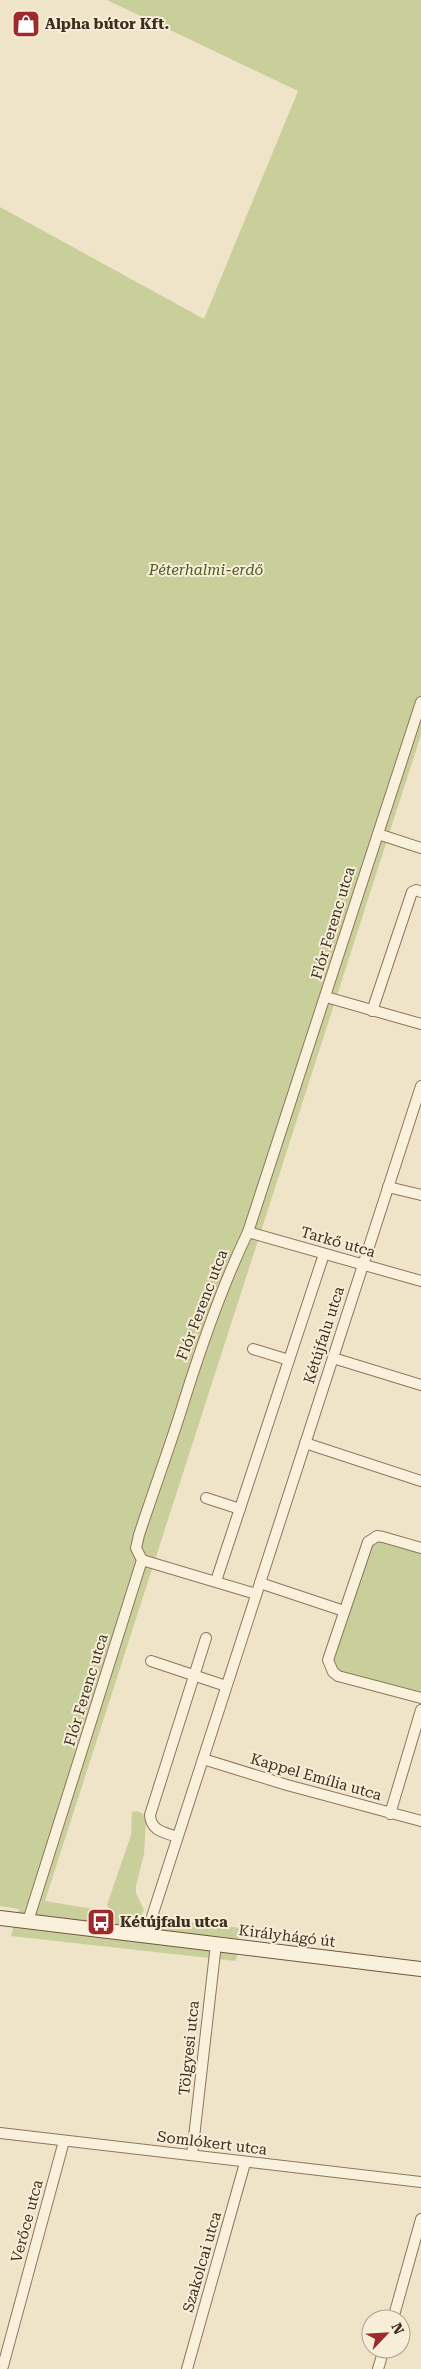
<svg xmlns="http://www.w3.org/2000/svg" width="421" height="2369" viewBox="0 0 421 2369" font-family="'Roboto Serif',serif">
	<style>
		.green { fill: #c9cf9b }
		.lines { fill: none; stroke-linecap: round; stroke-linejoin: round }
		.street-casing { stroke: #8d765c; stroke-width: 12 }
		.secondary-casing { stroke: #6f573f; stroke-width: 16 }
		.street { stroke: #faf1dc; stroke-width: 10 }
		.secondary { stroke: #faf1dc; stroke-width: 14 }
		.labels { text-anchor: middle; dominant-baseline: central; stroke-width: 4; stroke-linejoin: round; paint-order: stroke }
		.poi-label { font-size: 15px; font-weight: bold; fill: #3d2e20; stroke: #f7eed8; text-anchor: start }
		.park-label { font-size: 15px; font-style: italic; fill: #4d5a26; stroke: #f7eed8 }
		.street-label { font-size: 15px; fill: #3d2e20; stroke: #f7eed8 }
	</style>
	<rect width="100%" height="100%" fill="#f0e4c8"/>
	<g class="green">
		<path d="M107,0h314v735l-376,1166 66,11 -4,-7 24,-70 1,-23 5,-1 6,3 3,6 -2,34 -8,32v7l8,17 -3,6 99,12 -4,33 -225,-25 8,-27 -19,-3v-1699l204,112 94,-228z"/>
		<path d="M377,1540l44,12v142l-85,-23 -3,-12 36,-111z"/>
	</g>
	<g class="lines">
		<defs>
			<g id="street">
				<path d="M378,834l43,14"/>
				<path d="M326,997l95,27"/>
				<path d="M372,1011l40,-119 4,-2 5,2"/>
				<path d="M388,1187l33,8"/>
				<path d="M248,1232l173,49"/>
				<path d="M253,1349l36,11"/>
				<path d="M333,1358l88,27"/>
				<path d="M305,1443l116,38"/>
				<path d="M206,1498l34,11"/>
				<path d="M421,1548l-38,-11 -6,-1 -9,6 -40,118 5,12 5,4 83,22"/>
				<path d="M142,1560l114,34"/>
				<path d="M216,1581l108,-327"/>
				<path d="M260,1583l84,28"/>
				<path d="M151,1661l75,25"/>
				<path d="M203,1759l84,26 134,36"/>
				<path d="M390,1814l31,-104"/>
				<path d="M177,1837c-13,-5 -26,-6 -27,-22l56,-177"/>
				<path d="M28,1921l114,-361 -6,-12 3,-13c15,-46 32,-91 46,-137 18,-57 37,-112 63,-166l173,-530"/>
				<path d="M146,1935l275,-849"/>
				<path d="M0,2133l421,49"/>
				<path d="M192,2155l24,-211"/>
				<path d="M393,2319l28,-100"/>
				<path d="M3,2366l61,-225"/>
				<path d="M187,2369l58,-206"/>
				<path d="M378,2369l6,-20"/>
			</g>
			<path id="secondary" d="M0,1918l421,51"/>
		</defs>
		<use href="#street" class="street-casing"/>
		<use href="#secondary" class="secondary-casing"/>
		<use href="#street" class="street"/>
		<use href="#secondary" class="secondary"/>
	</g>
	<defs>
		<symbol id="shop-square" viewBox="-11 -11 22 22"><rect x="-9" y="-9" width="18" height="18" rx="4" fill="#9e2a2b" stroke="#f7eed8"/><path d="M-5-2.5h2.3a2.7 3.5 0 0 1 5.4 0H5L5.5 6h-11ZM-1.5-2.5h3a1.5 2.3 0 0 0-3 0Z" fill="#fff"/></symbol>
		<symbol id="bus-square" viewBox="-11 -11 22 22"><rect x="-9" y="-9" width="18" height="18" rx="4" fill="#9e2a2b" stroke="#f7eed8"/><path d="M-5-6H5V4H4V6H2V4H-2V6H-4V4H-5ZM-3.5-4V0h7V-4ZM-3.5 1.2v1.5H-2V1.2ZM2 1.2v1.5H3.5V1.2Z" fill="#fff"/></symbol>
	</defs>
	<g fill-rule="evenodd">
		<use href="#shop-square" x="10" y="8" width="32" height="32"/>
		<use href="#bus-square" x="85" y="1906" width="32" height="32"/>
	</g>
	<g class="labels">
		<g class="poi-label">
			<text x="45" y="24">Alpha bútor Kft.</text>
			<text x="120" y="1922">Kétújfalu utca</text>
		</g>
		<g class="park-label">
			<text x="206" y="570">Péterhalmi-erdő</text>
		</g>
		<g class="street-label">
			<text transform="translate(333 923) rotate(-73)">Flór Ferenc utca</text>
			<text transform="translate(338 1242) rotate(16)">Tarkő utca</text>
			<text transform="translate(202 1305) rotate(-69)">Flór Ferenc utca</text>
			<text transform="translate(324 1335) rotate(-72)">Kétújfalu utca</text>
			<text transform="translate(86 1690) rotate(-73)">Flór Ferenc utca</text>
			<text transform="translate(316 1777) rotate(16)">Kappel Emília utca</text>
			<text transform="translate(287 1936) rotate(7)">Királyhágó út</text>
			<text transform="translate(189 2048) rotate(-84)">Tölgyesi utca</text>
			<text transform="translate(212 2143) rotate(7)">Somlókert utca</text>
			<text transform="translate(27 2221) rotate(-75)">Verőce utca</text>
			<text transform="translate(202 2262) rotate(-74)">Szakolcai utca</text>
		</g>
	</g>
	<g transform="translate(386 2334) rotate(65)"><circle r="24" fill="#f7eed8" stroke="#ada18e"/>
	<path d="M0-4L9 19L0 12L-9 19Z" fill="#9e2a2b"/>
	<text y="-8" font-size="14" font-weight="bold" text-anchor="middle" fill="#3d2e20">N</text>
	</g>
</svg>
